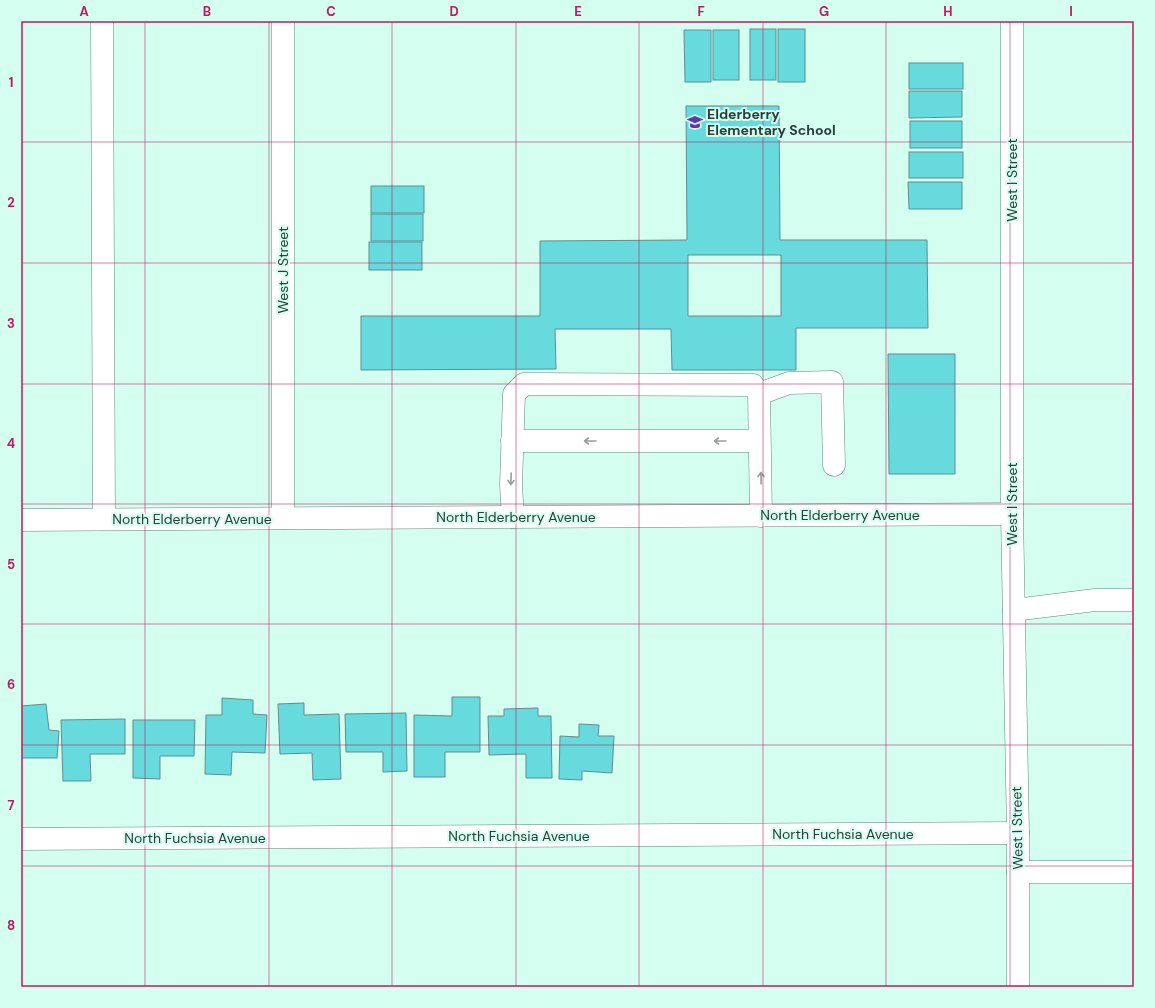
<svg xmlns="http://www.w3.org/2000/svg" width="1155" height="1008" viewBox="0 0 1155 1008" font-family="'DM Sans',sans-serif">
	<style>
		.building { fill: #67dade; stroke: #618d8f; fill-rule: evenodd }
		.lines { fill: none; stroke-linecap: round; stroke-linejoin: round }
		.minor-casing { stroke: #5f877b; stroke-width: 23 }
		.minor { stroke: #fff; stroke-width: 22 }
		.oneway { stroke: #969e9c }
		.grid { fill: none; stroke: #c2185b; stroke-width: 1; stroke-opacity: 0.55 }
		.labels { text-anchor: middle; dominant-baseline: central; stroke-width: 4; stroke-linejoin: round; paint-order: stroke }
		.poi-label { font-size: 14px; font-weight: bold; fill: #2c3d38; stroke: #d3fef0; text-anchor: start }
		.street-label { font-size: 14px; fill: #2c3d38; stroke: #d3fef0 }
		.neatline { fill: none; stroke: #c2185b; stroke-width: 1.5 }
		.grid-label { font-size: 13px; text-anchor: middle; font-weight: bold; fill: #c2185b }
	</style>
	<rect width="100%" height="100%" fill="#d3fef0"/>
	<g class="building">
		<rect x="750" y="29" width="26" height="51"/>
		<rect x="778" y="29" width="27" height="53"/>
		<path d="M684,30h27v52h-26z"/>
		<rect x="713" y="30" width="26" height="50"/>
		<rect x="909" y="63" width="54" height="26"/>
		<path d="M909,91h53v26l-53,1z"/>
		<path d="M686,106h93l1,134h147l1,88h-132v42h-124l-1,-41h-116l1,40 -195,1v-54h179v-75l147,-1zM688,255h93v61h-93z"/>
		<rect x="910" y="121" width="52" height="27"/>
		<rect x="909" y="152" width="54" height="26"/>
		<path d="M908,182h54v27h-53z"/>
		<rect x="371" y="186" width="53" height="27"/>
		<rect x="371" y="214" width="52" height="27"/>
		<rect x="369" y="242" width="53" height="28"/>
		<path d="M888,354h67v120h-66z"/>
		<path d="M452,697h28v55h-35v25h-31v-62l38,1z"/>
		<path d="M222,698l31,2v14l14,1 -2,38 -33,-1 -1,23 -26,-1 1,-59h16z"/>
		<path d="M304,703v12l35,-1 2,65 -28,1 -1,-27 -32,1 -2,-50z"/>
		<path d="M46,704l3,26 10,1 -2,27h-36v-52z"/>
		<path d="M538,708v8h13l1,62h-26v-24l-37,1 -1,-39h16v-7z"/>
		<path d="M406,713l1,58 -24,1v-20h-37l-1,-38z"/>
		<path d="M125,719v35h-35l1,27h-28l-2,-61z"/>
		<path d="M133,720h62l-1,36h-34v23l-27,-1z"/>
		<path d="M579,724l20,1 -1,11h16l-2,37 -30,-2v9l-23,-1 1,-43 19,1z"/>
	</g>
	<g class="lines">
		<defs>
			<g id="minor">
				<path d="M102,21l2,498"/>
				<path d="M283,21v497"/>
				<path d="M1012,21v493l6,319v154"/>
				<path d="M759,394l30,-11 43,-1 2,83"/>
				<path d="M512,441h247"/>
				<path d="M513,517l-2,-32 3,-91 10,-10 229,1 6,9 2,122"/>
				<path d="M21,520l991,-6"/>
				<path d="M1014,610l81,-10h39"/>
				<path d="M21,839l997,-6"/>
				<path d="M1018,872h116"/>
			</g>
		</defs>
		<use href="#minor" class="minor-casing"/>
		<use href="#minor" class="minor"/>
	</g>
	<defs><path id="oneway-shaft" d="M-6 0H5M1.5-3L5.5 0L1.5 3" fill="none" stroke-width="1.6" stroke-linecap="round" stroke-linejoin="round"/></defs>
	<g class="oneway">
		<use href="#oneway-shaft" transform="translate(590 441) rotate(180)"/>
		<use href="#oneway-shaft" transform="translate(720 441) rotate(180)"/>
		<use href="#oneway-shaft" transform="translate(761 478) rotate(-91)"/>
		<use href="#oneway-shaft" transform="translate(511 479) rotate(91)"/>
	</g>
	<path class="grid" d="M145,21v966M269,21v966M392,21v966M516,21v966M639,21v966M763,21v966M886,21v966M1010,21v966M21,142h1113M21,263h1113M21,384h1113M21,504h1113M21,624h1113M21,745h1113M21,866h1113"/>
	<defs>
		<symbol id="school-bare" viewBox="-9 -9 18 18"><path d="M0-5L7-2L0 1L-7-2ZM-4 1L0 2.5L4 1V4Q0 6-4 4Z" fill="#6435ac" stroke="#d3fef0" stroke-width="2.5" paint-order="stroke"/></symbol>
	</defs>
	<g fill-rule="evenodd">
		<use href="#school-bare" x="684" y="111" width="22" height="22"/>
	</g>
	<g class="labels">
		<g class="poi-label">
			<text x="707" y="114">Elderberry<tspan x="707" dy="16">Elementary School</tspan></text>
		</g>
		<g class="street-label">
			<text transform="translate(1012 180) rotate(-90)">West I Street</text>
			<text transform="translate(283 270) rotate(-90)">West J Street</text>
			<text transform="translate(1012 504) rotate(-90)">West I Street</text>
			<text x="840" y="515">North Elderberry Avenue</text>
			<text x="516" y="517">North Elderberry Avenue</text>
			<text x="192" y="519">North Elderberry Avenue</text>
			<text transform="translate(1017 828) rotate(-91)">West I Street</text>
			<text x="843" y="834">North Fuchsia Avenue</text>
			<text x="519" y="836">North Fuchsia Avenue</text>
			<text x="195" y="838">North Fuchsia Avenue</text>
		</g>
	</g>
	<rect width="1155" height="1008" fill="none" stroke="#d3fef0" stroke-width="44"/>
	<rect x="22" y="22" width="1111" height="964" class="neatline"/>
	<g class="grid-label">
		<text x="84" y="16">A</text>
		<text x="207" y="16">B</text>
		<text x="331" y="16">C</text>
		<text x="454" y="16">D</text>
		<text x="578" y="16">E</text>
		<text x="701" y="16">F</text>
		<text x="824" y="16">G</text>
		<text x="948" y="16">H</text>
		<text x="1071" y="16">I</text>
		<text x="11" y="87">1</text>
		<text x="11" y="207">2</text>
		<text x="11" y="328">3</text>
		<text x="11" y="448">4</text>
		<text x="11" y="569">5</text>
		<text x="11" y="689">6</text>
		<text x="11" y="810">7</text>
		<text x="11" y="930">8</text>
	</g>
</svg>
